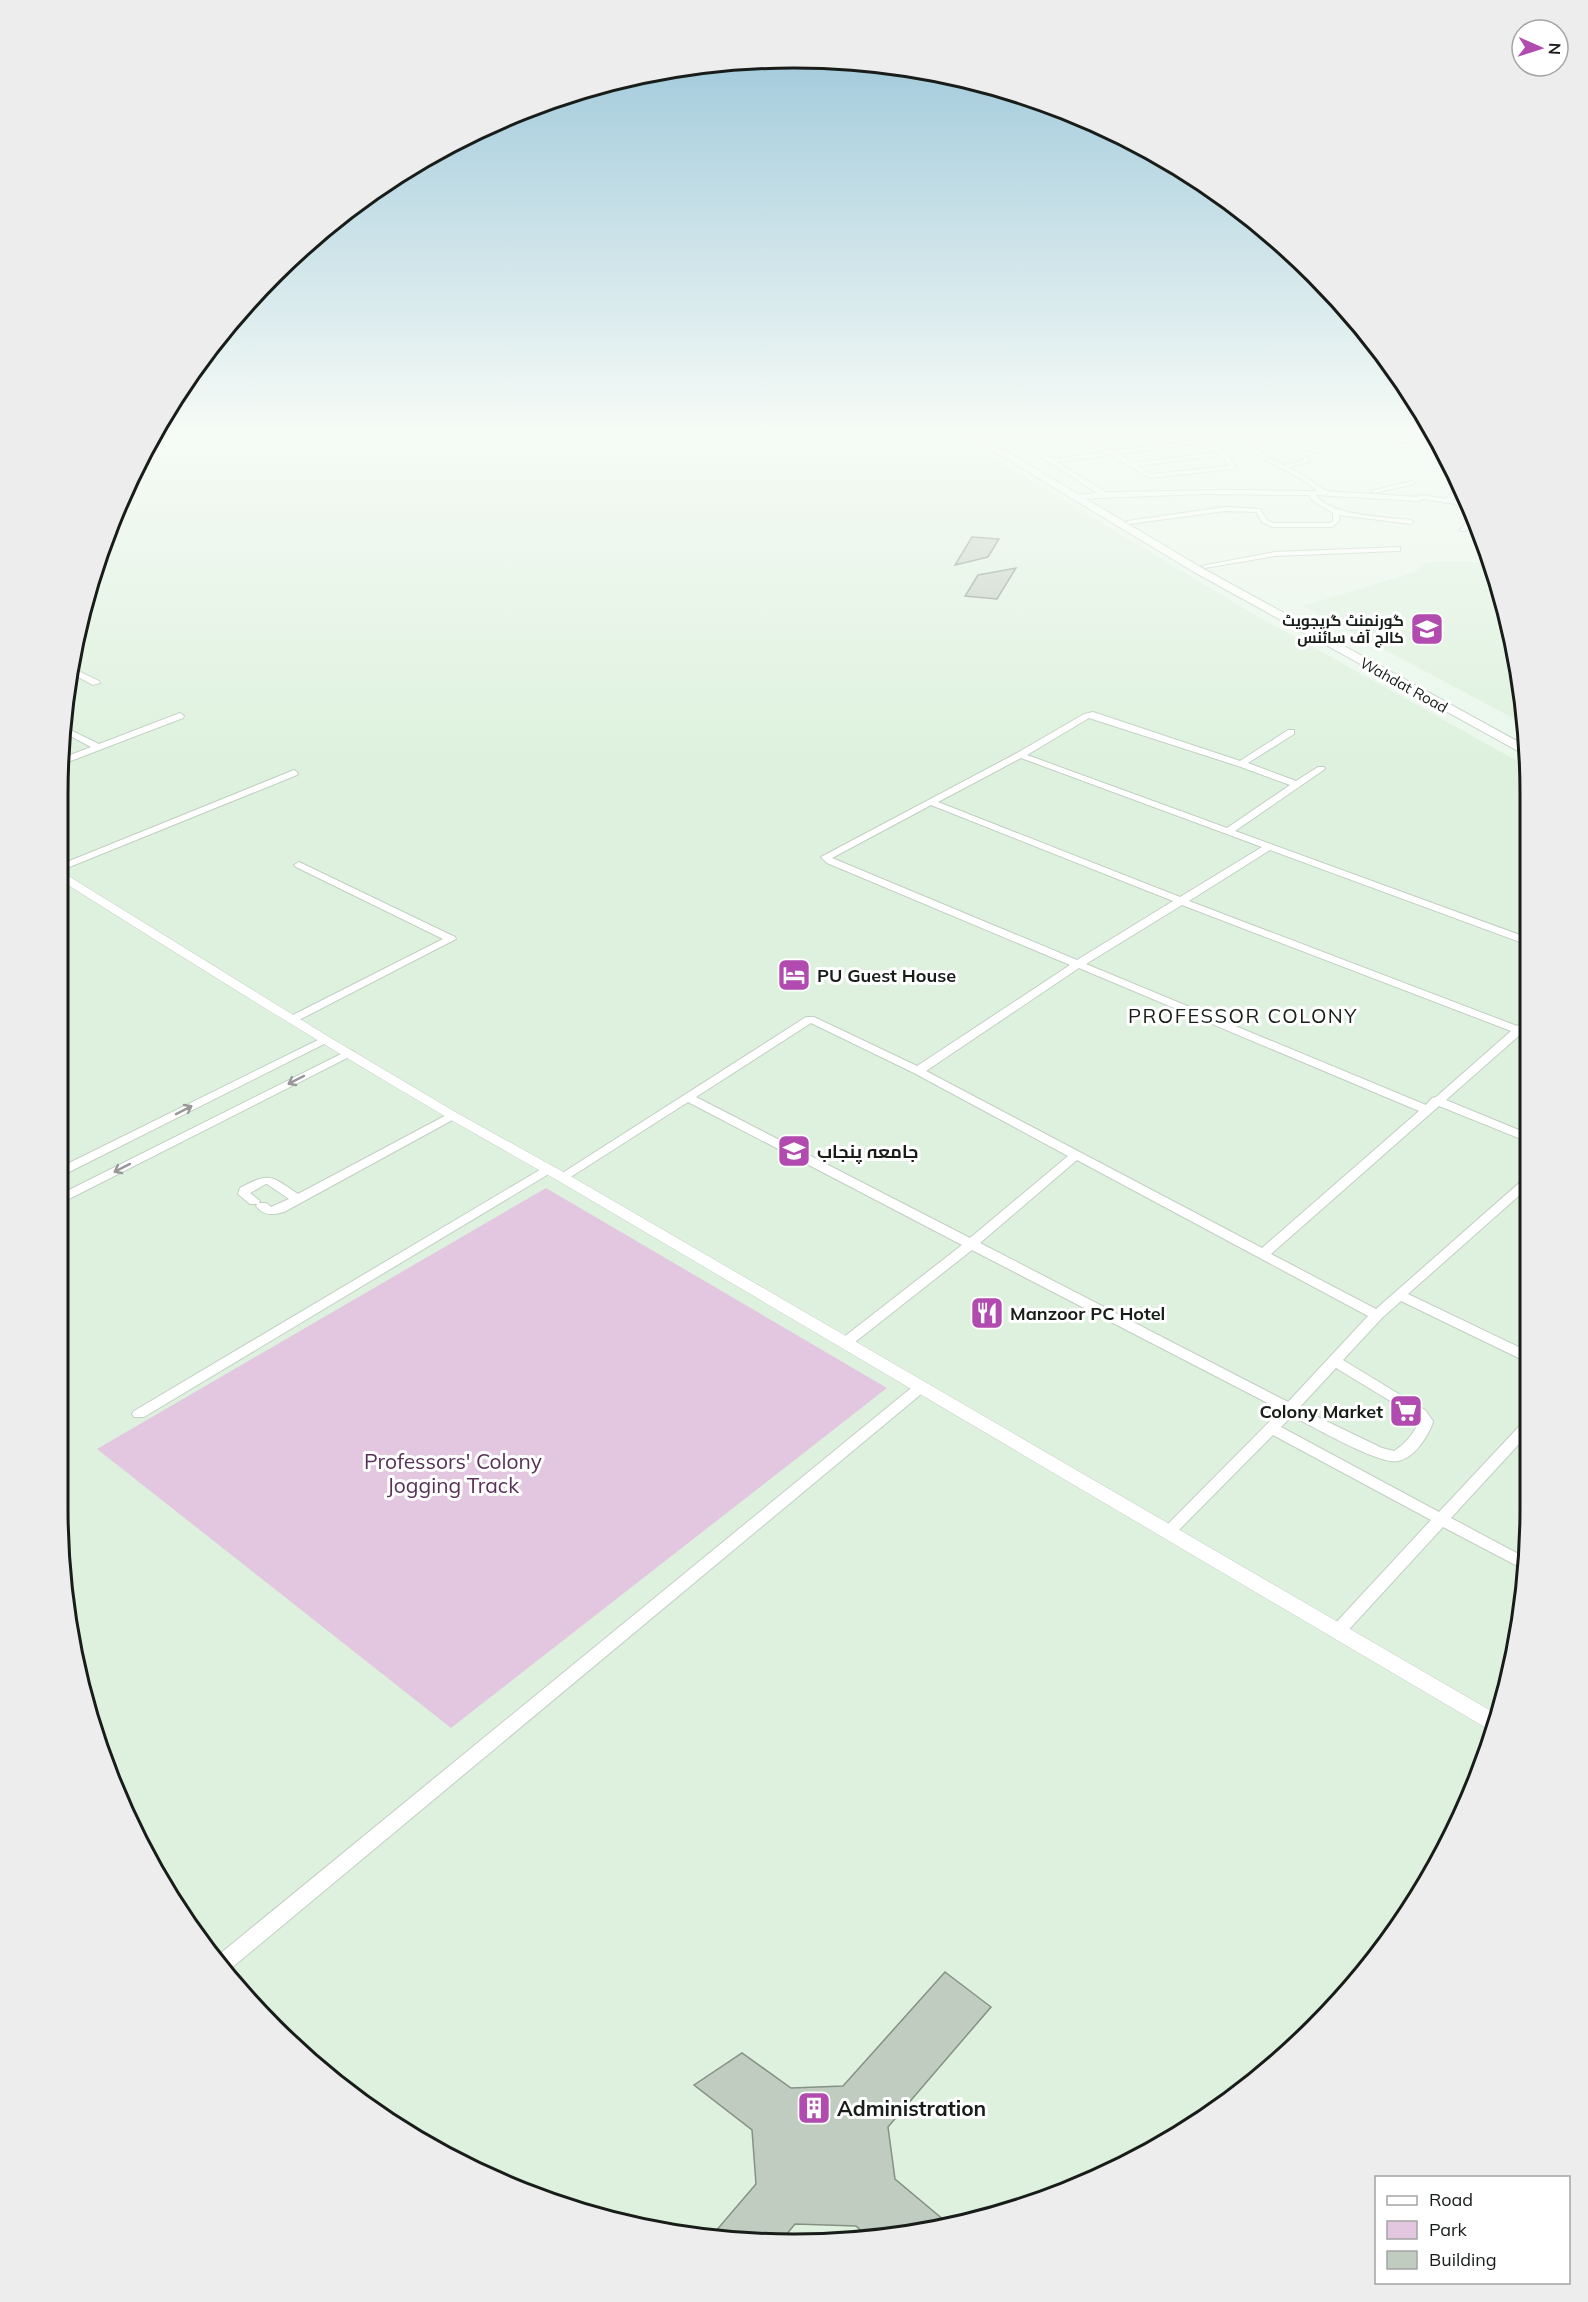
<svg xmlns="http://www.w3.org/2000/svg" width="1588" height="2302" viewBox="0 0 1588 2302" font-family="Mulish,Cairo,sans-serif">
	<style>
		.built { fill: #def1de }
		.green { fill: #e3c7e1 }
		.building { fill: #c0ccc0; stroke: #869186; stroke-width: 1.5 }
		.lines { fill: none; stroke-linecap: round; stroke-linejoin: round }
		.minor-casing { stroke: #c2cfc3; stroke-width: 2 }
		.tertiary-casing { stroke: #c2cfc3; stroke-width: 1 }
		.secondary-casing { stroke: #c2cfc3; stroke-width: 2 }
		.minor { fill: #fff; fill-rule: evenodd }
		.tertiary { fill: #fff; fill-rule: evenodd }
		.secondary { fill: #fff; fill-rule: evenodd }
		.oneway { stroke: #979998 }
		.labels { text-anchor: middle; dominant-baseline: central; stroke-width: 6; stroke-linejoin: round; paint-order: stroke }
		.far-poi-label { font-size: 15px; font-weight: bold; fill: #181d19; stroke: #fff; text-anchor: end }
		.far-street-label { font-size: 15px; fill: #181d19; stroke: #fff }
		.poi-label { font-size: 18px; font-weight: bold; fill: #181d19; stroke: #fff; text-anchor: start }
		.neighbourhood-label { font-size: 20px; letter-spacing: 1.5px; fill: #181d19; stroke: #fff }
		.near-park-label { font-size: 21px; fill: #593158; stroke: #fff }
		.near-poi-label { font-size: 21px; font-weight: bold; fill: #181d19; stroke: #fff; text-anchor: start }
		.rim { fill: none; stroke: #181d19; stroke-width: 3 }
	</style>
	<rect width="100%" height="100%" fill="#eaf7eb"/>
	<g class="built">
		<path d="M151,435h804l297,178 276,154 3,27v714l-14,144 -42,138 -68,128 -92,111 -111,92 -84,48 -183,62 -95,12 -144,-4 -186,-50 -87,-43 -117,-84 -127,-145 -68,-127 -31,-91 -25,-191v-714l14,-143 25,-94z"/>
		<path d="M1442,561l45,1 30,89 7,73 -221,-118 112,-34 8,-8z"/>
	</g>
	<path class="green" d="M546,1188l341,200 -436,340 -354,-279z"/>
	<g class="building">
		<path d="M972,537l27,2 -11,18 -33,8z"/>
		<path d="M1016,568l-19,31 -32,-3 13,-21z"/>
		<path d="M945,1972l46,35 -103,120 7,52 56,47 -14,5 -66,9 -15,-14 -61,-2 -14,17 -72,-2 47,-55 -4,-54 -58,-45 48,-32 49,35 52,-2z"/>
	</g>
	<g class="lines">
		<defs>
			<g id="minor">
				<path d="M1006,435h8l38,24 53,-7 -27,-17h8l5,3 43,-3 -38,6 16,10 84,-11 -7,-5c19,0 37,17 47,32l-3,2 -83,9 -40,-23 -53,7 49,30 128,-2 83,1 -12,-10 -45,-24 -25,-22h7l22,20 19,10 21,-5 -3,-7 35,-10 3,2 -1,1 -31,9 3,7 -22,5 21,12 17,12 91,6 5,-2 24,4 14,-17 1,5 -9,13 14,2 2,4 -45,-7 -5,2 -102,-6c13,21 71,22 95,25l3,2 -3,2 -72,-9v6l-7,6h-60l-10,-5 -6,-10 -31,-1 -96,13 -2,-1v-2l98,-14 35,2 7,11 6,3h57l3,-2v-8l-20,-12 -4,-6 -105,-1 -132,5 -3,-2 1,-1 27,-3zM1201,443l16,9 -84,11 -15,-9zM1221,455l8,11 -78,8 -13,-8z"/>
				<path d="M1357,435h11l30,8 26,-1 3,2 -3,2 -26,1z"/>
				<path d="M1412,481l3,2 -1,1 -40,9 -3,-2z"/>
				<path d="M1471,516l2,6 -7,9h-4l-2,-1z"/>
				<path d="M1400,547v4h-3l-122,5 -70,12 -4,-2 74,-14z"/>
				<path d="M70,667l29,14 1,2 -7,2 -24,-13z"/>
				<path d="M1093,712l147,49 48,-31h6v4l-46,29 48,18 22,-14h6l1,2 -90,62 296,108v7l-261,-96 -81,51 328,125 14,-10v9l-85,75 85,35v8l-92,-37 -168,148 105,55 151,-133 4,-1v10l-123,109 123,59v11l-130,-63 -19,17 -39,42 82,50 8,11 -1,4c-6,14 -18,33 -34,36 -19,4 -86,-35 -106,-45l-11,11 158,85 87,-93 5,-2v14l-4,5 4,2v11l-12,-5 -68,74 75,40 -1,12 -82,-43 -100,109 -6,2 -6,-2 -2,-4 2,-4 100,-108 -158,-85 -100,101 -5,2 -5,-2 -3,-4 121,-122 -309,-160 -122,96h-10l-2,-3 2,-3 122,-95 -274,-143 -122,78 -4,1 -6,-4 250,-160h8l103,49 153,-101 -243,-102 -6,-6 196,-104 67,-39zM1089,718l149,48 52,19 -63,43 -200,-73zM1021,758l241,89 -82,50 -242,-95zM931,805l242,96 -96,59 -245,-102zM1182,905l329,126 -75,66 -4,1 -6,7 -340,-141zM1079,968l340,143 -157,137 -336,-177zM811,1023l103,50 154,83 -98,82 -274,-141zM1077,1160l291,156 -80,86 -308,-159zM1336,1368l79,48 4,5c-5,13 -14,23 -25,30l-12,-3 -83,-40z"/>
				<path d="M180,713l4,3 -1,2 -123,47v-6l31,-12 -28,-15 1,-5 35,17z"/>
				<path d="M294,770l4,3 -1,2 -240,97v-6z"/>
				<path d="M299,862l156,75 1,2 -159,82h-8l-1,-2 1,-2 154,-78 -147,-72 -2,-2z"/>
				<path d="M324,1037l6,3 -2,2 -271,136v-9z"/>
				<path d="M349,1050l4,1 2,2 -2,2 -296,150v-9z"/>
				<path d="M452,1112l4,2 2,2 -2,2 -172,94c-12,3 -20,4 -28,-6l1,-2h-7l-12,-10 2,-6c30,-16 30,-13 58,6zM266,1184h1l22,15 -18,8 -5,-4h-7l1,-2 -10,-8z"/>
				<path d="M548,1165l4,1 2,3 -2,3 -408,245h-10l-2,-3 2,-3z"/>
				<path d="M921,1382l5,2 2,3 -2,3 -697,580 -13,-13 700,-573z"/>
			</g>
			<path id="tertiary" d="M57,869l272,168 128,76 110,61 931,541 -5,17 -936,-552c-171,-95 -335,-198 -500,-302z"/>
			<path id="secondary" d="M967,435h12l223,133 324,178 1,10 -333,-184z"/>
		</defs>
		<use href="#minor" class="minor-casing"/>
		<use href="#tertiary" class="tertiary-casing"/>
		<use href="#secondary" class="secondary-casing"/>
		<use href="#minor" class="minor"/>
		<use href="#tertiary" class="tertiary"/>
		<use href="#secondary" class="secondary"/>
	</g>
	<defs><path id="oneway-shaft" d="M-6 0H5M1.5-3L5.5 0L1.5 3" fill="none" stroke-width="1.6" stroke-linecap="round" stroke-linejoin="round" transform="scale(1.5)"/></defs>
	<g class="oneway">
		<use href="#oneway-shaft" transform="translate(296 1080) rotate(153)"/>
		<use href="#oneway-shaft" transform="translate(184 1110) rotate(-27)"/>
		<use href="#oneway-shaft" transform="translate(122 1168) rotate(153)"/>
	</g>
	<linearGradient id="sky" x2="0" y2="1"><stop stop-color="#97c4d8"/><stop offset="0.57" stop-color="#f6fbf6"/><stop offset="1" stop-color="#f6fbf6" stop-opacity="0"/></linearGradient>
	<rect width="1588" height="757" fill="url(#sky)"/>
	<defs>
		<symbol id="school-square" viewBox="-11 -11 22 22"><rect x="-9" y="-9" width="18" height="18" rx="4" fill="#b14bb0" stroke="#fff"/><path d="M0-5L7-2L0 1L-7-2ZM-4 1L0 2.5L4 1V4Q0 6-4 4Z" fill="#fff"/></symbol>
		<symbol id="hotel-square" viewBox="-11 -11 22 22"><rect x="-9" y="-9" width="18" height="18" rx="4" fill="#b14bb0" stroke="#fff"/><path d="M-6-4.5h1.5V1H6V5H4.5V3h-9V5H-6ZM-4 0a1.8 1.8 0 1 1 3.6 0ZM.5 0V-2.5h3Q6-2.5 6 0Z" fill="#fff"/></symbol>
		<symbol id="university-square" viewBox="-11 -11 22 22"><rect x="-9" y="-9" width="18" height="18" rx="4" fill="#b14bb0" stroke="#fff"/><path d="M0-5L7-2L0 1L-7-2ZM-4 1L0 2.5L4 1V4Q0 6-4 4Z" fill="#fff"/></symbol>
		<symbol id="restaurant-square" viewBox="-11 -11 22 22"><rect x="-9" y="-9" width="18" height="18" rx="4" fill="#b14bb0" stroke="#fff"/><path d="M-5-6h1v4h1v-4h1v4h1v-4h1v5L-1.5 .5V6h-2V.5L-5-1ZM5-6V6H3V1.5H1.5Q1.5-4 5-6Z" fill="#fff"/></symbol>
		<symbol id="supermarket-square" viewBox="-11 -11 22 22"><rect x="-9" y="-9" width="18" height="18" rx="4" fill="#b14bb0" stroke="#fff"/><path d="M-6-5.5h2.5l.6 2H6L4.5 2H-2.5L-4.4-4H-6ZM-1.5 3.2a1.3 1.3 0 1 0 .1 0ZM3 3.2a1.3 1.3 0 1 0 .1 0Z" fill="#fff"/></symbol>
		<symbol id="building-square" viewBox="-11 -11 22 22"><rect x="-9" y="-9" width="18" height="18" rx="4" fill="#b14bb0" stroke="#fff"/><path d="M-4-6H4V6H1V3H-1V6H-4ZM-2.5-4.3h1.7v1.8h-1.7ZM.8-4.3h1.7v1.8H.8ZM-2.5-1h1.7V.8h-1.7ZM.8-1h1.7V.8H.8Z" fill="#fff"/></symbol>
	</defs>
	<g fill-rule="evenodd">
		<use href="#school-square" x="1408" y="610" width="38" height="38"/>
		<use href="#hotel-square" x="775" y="956" width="38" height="38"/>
		<use href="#university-square" x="775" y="1132" width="38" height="38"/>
		<use href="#restaurant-square" x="968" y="1294" width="38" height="38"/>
		<use href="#supermarket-square" x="1387" y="1392" width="38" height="38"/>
		<use href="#building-square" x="795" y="2089" width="38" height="38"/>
	</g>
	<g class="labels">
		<g class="far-poi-label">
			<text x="1404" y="620">گورنمنٹ گریجویٹ<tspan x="1404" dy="17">کالج آف سائنس</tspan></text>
		</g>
		<g class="far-street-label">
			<text transform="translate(1404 685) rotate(29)">Wahdat Road</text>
		</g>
		<g class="poi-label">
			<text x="817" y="975">PU Guest House</text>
			<text x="817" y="1151">جامعہ پنجاب</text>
			<text x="1010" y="1313">Manzoor PC Hotel</text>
			<text x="1383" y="1411" text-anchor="end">Colony Market</text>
		</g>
		<g class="neighbourhood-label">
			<text x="1243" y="1015">PROFESSOR COLONY</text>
		</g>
		<g class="near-park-label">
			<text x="453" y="1461">Professors' Colony<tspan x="453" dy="24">Jogging Track</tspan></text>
		</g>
		<g class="near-poi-label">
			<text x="837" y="2108">Administration</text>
		</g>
	</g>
	<path d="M0 0H1588V2302H0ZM794 68H794A726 726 0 0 1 1520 794V1508A726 726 0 0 1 794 2234H794A726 726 0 0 1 68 1508V794A726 726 0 0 1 794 68Z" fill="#ededed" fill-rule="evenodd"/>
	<path class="rim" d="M794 68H794A726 726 0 0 1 1520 794V1508A726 726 0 0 1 794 2234H794A726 726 0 0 1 68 1508V794A726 726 0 0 1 794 68Z"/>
	<rect x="1375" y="2176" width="195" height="108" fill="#ffffff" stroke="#a3a5a3" stroke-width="1.5"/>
	<rect x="1387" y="2196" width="30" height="9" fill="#ffffff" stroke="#a3a5a3" stroke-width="1.5"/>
	<text x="1429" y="2206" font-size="18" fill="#181d19">Road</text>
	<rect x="1387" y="2221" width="30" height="18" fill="#e3c7e1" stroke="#a3a5a3" stroke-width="1.5"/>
	<text x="1429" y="2236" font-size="18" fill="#181d19">Park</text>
	<rect x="1387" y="2251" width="30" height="18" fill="#c0ccc0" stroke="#a3a5a3" stroke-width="1.5"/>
	<text x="1429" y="2266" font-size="18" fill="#181d19">Building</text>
	<g transform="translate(1540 48) rotate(93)"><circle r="28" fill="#ffffff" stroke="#a3a5a3" stroke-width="1.5"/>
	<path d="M0-4.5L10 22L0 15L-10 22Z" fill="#b14bb0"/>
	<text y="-9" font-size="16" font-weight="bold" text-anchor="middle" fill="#181d19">N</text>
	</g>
</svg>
